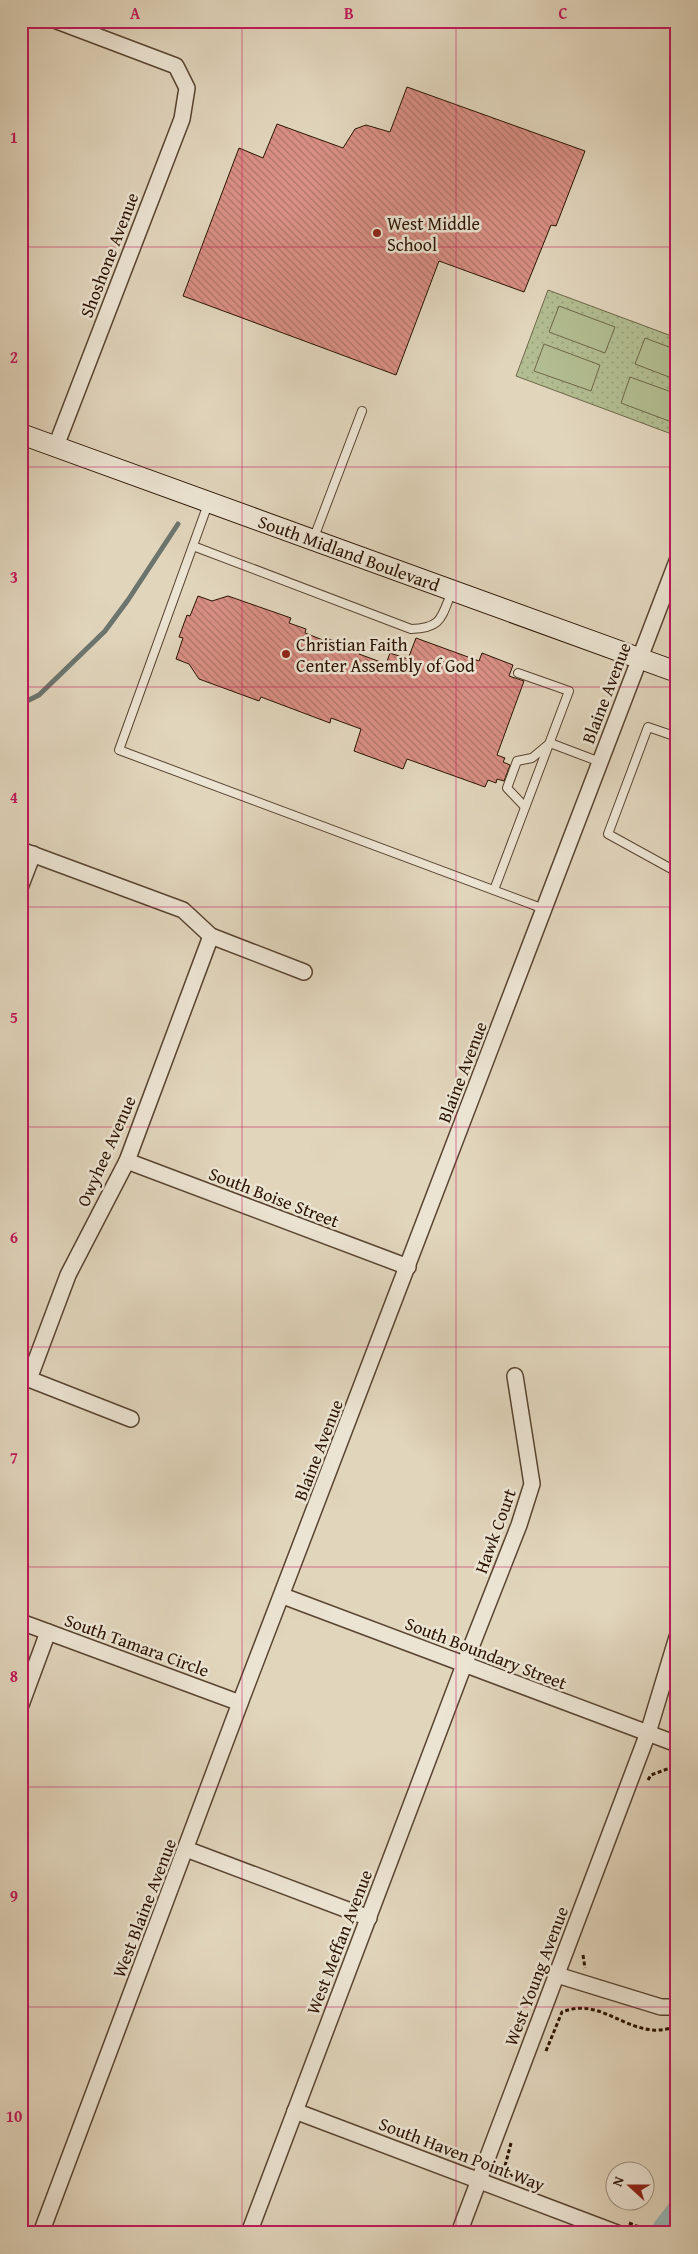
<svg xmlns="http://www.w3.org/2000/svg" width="698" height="2254" viewBox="0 0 698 2254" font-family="'Gentium Book Plus',serif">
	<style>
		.grass { fill: url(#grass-dots); stroke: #6e6849 }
		.garden { fill: #b2bd91; stroke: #6e6849 }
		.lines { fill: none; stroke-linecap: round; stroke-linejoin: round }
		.stream { stroke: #6b756e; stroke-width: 5 }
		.canal { stroke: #96b7b7; stroke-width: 18 }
		.building { fill: url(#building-back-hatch); stroke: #2a1301 }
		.service-casing { stroke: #584430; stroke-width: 10 }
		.minor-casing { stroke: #584430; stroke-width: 18 }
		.secondary-casing { stroke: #2a1301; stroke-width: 22 }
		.path { stroke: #2a1301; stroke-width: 3; stroke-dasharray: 4 2.5; stroke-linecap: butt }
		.service { stroke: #ece4d3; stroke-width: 8 }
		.minor { stroke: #ece4d3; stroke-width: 15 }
		.secondary { stroke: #ece4d3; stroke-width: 20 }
		.grid { fill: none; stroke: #c2185b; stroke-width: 1; stroke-opacity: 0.55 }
		.poi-dot { fill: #8f2418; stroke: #ece4d3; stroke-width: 2 }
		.labels { text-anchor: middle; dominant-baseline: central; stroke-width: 5; stroke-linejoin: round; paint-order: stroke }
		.poi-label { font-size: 18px; fill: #2a1301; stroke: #ece4d3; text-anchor: start }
		.street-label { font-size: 18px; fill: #2a1301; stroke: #ece4d3 }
		.neatline { fill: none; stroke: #c2185b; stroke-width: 2 }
		.grid-label { font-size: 16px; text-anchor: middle; font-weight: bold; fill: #c2185b }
	</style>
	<defs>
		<pattern id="grass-dots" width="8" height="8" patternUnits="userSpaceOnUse" patternTransform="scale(1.25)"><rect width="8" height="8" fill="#b2bd91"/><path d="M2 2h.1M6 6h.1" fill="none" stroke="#99a27b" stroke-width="1.8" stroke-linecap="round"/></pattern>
		<pattern id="building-back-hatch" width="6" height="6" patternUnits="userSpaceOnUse" patternTransform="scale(1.25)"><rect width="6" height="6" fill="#d98f84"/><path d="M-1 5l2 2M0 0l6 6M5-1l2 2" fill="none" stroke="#b0746a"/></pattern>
	</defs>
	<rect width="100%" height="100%" fill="#e1d5bc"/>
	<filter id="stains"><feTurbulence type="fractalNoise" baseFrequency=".004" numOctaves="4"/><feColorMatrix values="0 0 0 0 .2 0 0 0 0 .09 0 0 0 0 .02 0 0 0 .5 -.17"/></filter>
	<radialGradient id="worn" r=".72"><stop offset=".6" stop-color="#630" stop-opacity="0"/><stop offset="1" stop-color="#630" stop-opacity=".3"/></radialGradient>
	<path class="grass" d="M548,290l129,48v98l-161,-60z"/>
	<g class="garden">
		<path d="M559,306l56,21 -10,26 -56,-21z"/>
		<path d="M645,338l32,12v30l-42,-16z"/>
		<path d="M544,344l56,21 -9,26 -57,-20z"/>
		<path d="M630,377l47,17v30l-56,-21z"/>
	</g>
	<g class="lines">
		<path class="stream" d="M21,704l18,-9 66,-64 23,-31 50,-76"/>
		<path class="canal" d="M662,2227l15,-19"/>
	</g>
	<g class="building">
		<path d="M407,87l178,64 -29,75 -5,-1 -27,67 -85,-31 -43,114 -213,-79 56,-148 24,10 14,-34 66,24 12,-19 11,-4 24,7z"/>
		<path d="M198,596l14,5 16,-5 63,22 -2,5 17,6 -1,4 23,9 1,-3 32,11 -2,4 27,10 4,-11 18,6 8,-21 63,23 3,-8 31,12 -4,11 15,5 -27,74 8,3 -2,4 7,3 -6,16 -7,-2 -1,4 -8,-3 -3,7 -78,-28 -4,10 -49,-18 7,-22 -30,-11 -1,5 -69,-26 -2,4 -60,-22 -10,-15 -13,-5 7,-21 -4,-1 8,-22 3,1z"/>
	</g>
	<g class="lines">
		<defs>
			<g id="service">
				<path d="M208,504l-89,246 425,159"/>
				<path d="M313,540l49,-129"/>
				<path d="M193,546l218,83c31,-1 30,-11 41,-38"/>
				<path d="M677,737l-29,-10 -40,107 69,38"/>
				<path d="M525,807l-18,-19 10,-27 15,-3 18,-15 50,19"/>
				<path d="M494,890l75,-199 -51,-18"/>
			</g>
			<g id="minor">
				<path d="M56,446l126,-327 5,-31 -11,-22 -119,-45"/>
				<path d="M21,850l162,60 28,26 93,36"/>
				<path d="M21,885l12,-31"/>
				<path d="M127,1161l281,106"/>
				<path d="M21,1378l8,1 102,40"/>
				<path d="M29,1379l39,-104 59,-114 84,-225"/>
				<path d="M283,1596l394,148"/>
				<path d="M21,1622l219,81"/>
				<path d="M21,1705l27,-73"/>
				<path d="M186,1849l183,69"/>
				<path d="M557,1975l104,32h16"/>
				<path d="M295,2111l322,122"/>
				<path d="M41,2233l199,-530 437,-1142"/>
				<path d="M249,2233l215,-568 55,-140 13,-41 -17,-108"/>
				<path d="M459,2233l189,-500 29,-96"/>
			</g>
			<path id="secondary" d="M21,434l656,238"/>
		</defs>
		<use href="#service" class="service-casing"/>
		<use href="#minor" class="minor-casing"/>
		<use href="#secondary" class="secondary-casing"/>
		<g class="path">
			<path d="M648,1780l3,-5 19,-7 7,1"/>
			<path d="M583,1955l2,13"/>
			<path d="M546,2051l16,-39c35,-14 57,15 91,18 7,1 16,-2 24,-2"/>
			<path d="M511,2143l-6,23 7,11"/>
			<path d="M629,2223l25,10"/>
		</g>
		<use href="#service" class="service"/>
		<use href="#minor" class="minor"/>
		<use href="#secondary" class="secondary"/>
	</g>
	<path class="grid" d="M242,21v2212M456,21v2212M21,247h656M21,467h656M21,687h656M21,907h656M21,1127h656M21,1347h656M21,1567h656M21,1787h656M21,2007h656"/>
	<g class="poi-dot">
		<circle cx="377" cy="233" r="5"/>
		<circle cx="286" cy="654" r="5"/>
	</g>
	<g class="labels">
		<g class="poi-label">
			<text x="387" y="223">West Middle<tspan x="387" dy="21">School</tspan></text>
			<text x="296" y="644">Christian Faith<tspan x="296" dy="21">Center Assembly of God</tspan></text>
		</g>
		<g class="street-label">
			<text transform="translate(109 255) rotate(-69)">Shoshone Avenue</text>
			<text transform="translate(349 553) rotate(20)">South Midland Boulevard</text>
			<text transform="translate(606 693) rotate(-69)">Blaine Avenue</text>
			<text transform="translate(462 1072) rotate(-69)">Blaine Avenue</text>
			<text transform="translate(106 1151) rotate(-66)">Owyhee Avenue</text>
			<text transform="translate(274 1197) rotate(21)">South Boise Street</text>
			<text transform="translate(318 1450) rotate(-69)">Blaine Avenue</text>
			<text transform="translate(495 1531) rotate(-70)">Hawk Court</text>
			<text transform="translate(137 1645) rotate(20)">South Tamara Circle</text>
			<text transform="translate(486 1653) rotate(21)">South Boundary Street</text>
			<text transform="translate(144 1908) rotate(-69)">West Blaine Avenue</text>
			<text transform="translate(339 1942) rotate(-69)">West Meffan Avenue</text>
			<text transform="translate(536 1976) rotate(-69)">West Young Avenue</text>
			<text transform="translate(462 2154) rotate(21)">South Haven Point Way</text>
		</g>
	</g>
	<rect width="698" height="2254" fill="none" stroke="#e1d5bc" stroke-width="55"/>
	<g transform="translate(630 2186) rotate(291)"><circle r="24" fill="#ece4d3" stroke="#9e907f"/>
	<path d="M0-4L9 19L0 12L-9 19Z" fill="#8f2418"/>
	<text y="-8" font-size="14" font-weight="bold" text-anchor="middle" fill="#2a1301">N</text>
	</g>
	<rect x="28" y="28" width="642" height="2198" class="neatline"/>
	<g class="grid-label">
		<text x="135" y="19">A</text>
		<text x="349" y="19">B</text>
		<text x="563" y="19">C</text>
		<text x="14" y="143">1</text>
		<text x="14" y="363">2</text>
		<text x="14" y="583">3</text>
		<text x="14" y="803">4</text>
		<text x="14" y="1023">5</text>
		<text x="14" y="1243">6</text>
		<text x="14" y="1463">7</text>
		<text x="14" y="1682">8</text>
		<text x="14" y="1902">9</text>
		<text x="14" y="2122">10</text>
	</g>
	<rect width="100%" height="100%" filter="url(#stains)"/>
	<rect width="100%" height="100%" fill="url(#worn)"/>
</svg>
